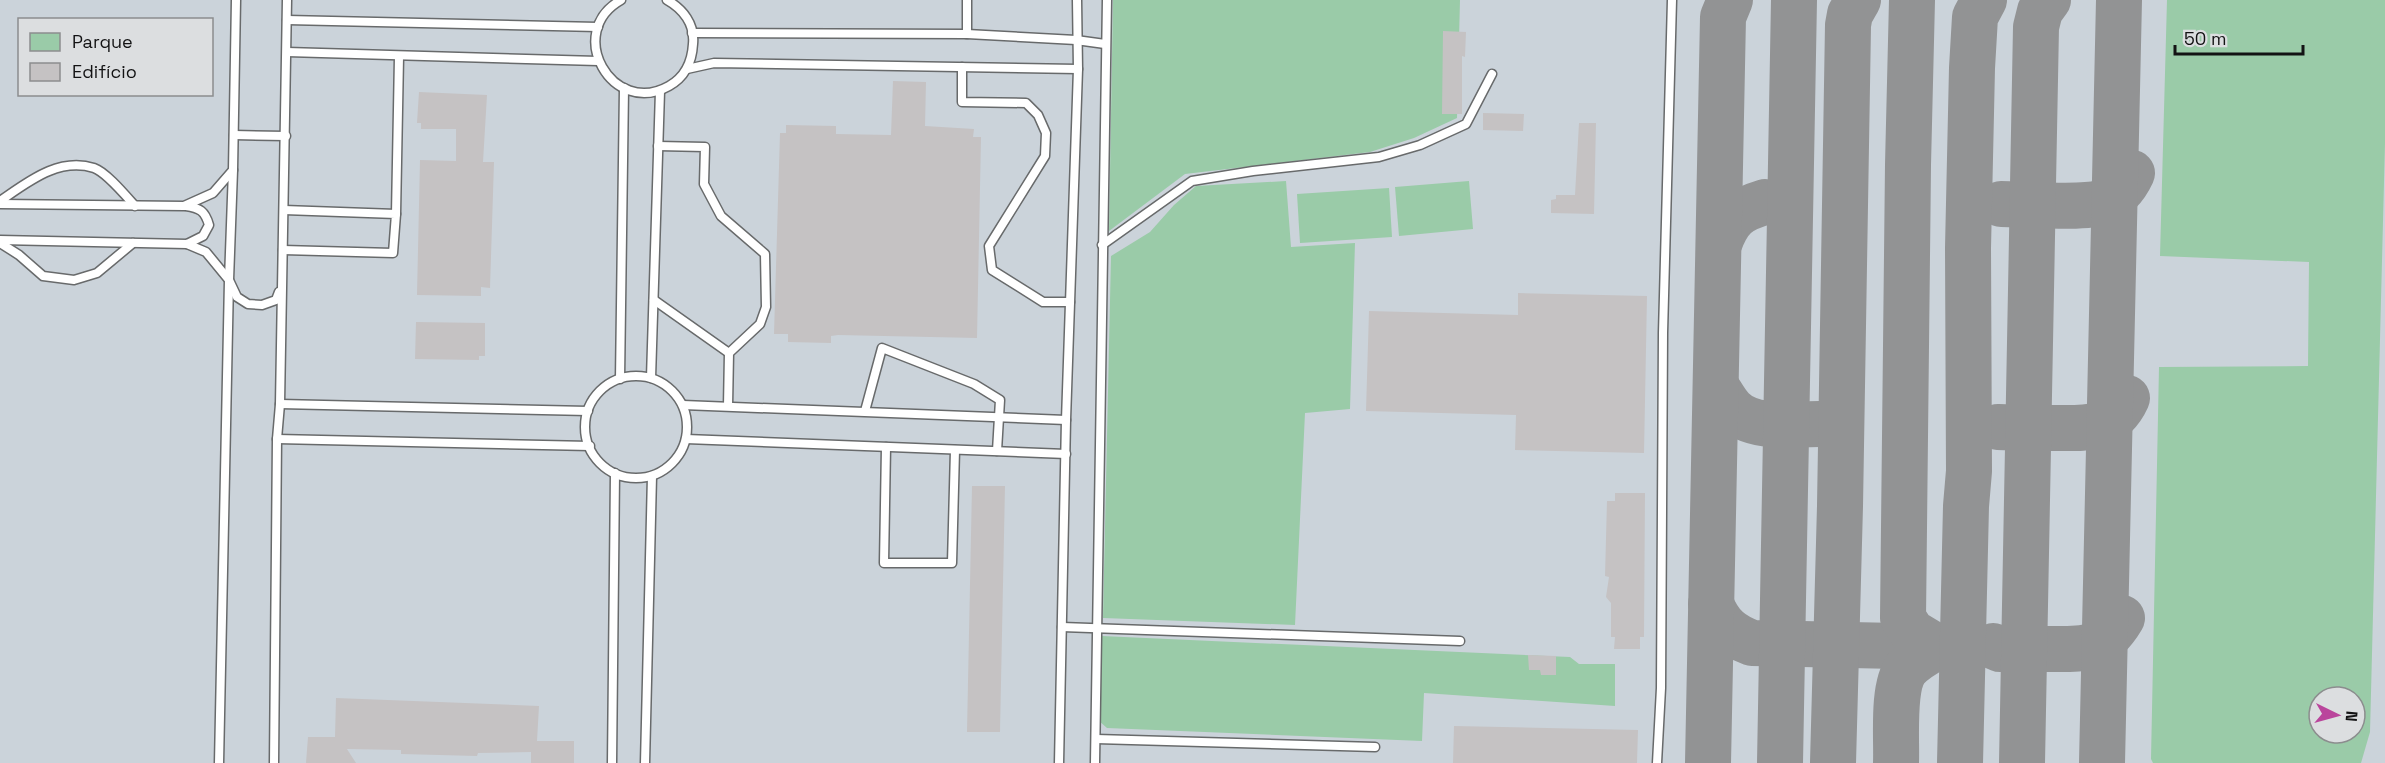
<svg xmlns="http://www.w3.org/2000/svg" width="2385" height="763" viewBox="0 0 2385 763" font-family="'Space Grotesk',sans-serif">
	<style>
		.built { fill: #cbd3da; fill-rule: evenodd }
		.green { fill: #9acba8; fill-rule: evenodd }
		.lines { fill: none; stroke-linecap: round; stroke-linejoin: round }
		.taxiway { stroke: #929394; stroke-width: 46 }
		.building { fill: #c5c2c3 }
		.lane-casing { stroke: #686a6b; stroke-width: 11 }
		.lane { stroke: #fff; stroke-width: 8 }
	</style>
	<rect width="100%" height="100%" fill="#dcdee0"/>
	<path class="built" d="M0,0h2385v763h-2385zM20,20h192v74h-192zM2319,697h36v36h-36z"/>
	<g class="green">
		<path d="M1113,0h347l-3,118 -43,20 -44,14 -185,22 -76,57z"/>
		<path d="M2167,0h218v143l-15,589 -9,31h-208l-2,-4 8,-392 149,-1 1,-104 -149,-6zM2319,697h36v36h-36z"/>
		<path d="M1286,181l5,66 64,-4 -5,166 -45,4 -10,212 -192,-7 8,-362 39,-24 24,-27 22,-19z"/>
		<path d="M1469,181l4,48 -74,7 -4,-49z"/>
		<path d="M1389,188l3,49 -92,6 -3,-49z"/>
		<path d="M1102,636l468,21 9,7h36v42l-191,-13 -2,48 -315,-13 -8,-7 -2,-9z"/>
	</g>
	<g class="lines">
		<g class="taxiway">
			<path d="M2001,204c22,0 84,5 102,-2 14,-5 23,-16 29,-29"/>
			<path d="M1719,244c10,-27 19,-34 46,-42"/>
			<path d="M1716,386c5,7 10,17 16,23 20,21 61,15 87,15"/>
			<path d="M1998,427c19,1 38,1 57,1 31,0 57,3 72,-30"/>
			<path d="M1711,604c9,22 20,31 41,39l194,4"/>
			<path d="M1993,646l7,3c18,0 36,0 53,0 34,0 50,1 69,-31"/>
			<path d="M1708,763l15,-746 7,-17"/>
			<path d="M1780,763l14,-763"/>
			<path d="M1833,763l7,-257 8,-481 2,-11 8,-14"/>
			<path d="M1896,763c1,-24 -4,-75 10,-94 8,-9 20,-16 31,-22l-25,-15 -9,-14 5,-453 4,-165"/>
			<path d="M1960,763l6,-257 3,-35 -1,-223 4,-180 3,-51 9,-17"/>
			<path d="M2022,763l14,-736 4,-16 8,-11"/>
			<path d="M2102,763l17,-763"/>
		</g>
	</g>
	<g class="building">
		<path d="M1443,31l23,1 -1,25 -3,-1v58h-20z"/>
		<path d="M893,81l33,1 -1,44 49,3 -1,8h8l-4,201 -139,-3 -7,1v7l-43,-1v-8h-14l6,-201h6v-8l50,1v8l55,1z"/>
		<path d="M419,92l68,3 -4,67h11l-4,126 -9,-1v9l-64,-1 3,-135 36,1v-32h-35v-6h-4z"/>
		<path d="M1483,113l41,1 -1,17 -40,-1z"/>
		<path d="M1579,123h17l-2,91 -43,-1v-13l5,-1v-4h19z"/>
		<path d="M1518,293l129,3 -3,157 -129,-3 1,-35 -150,-4 3,-100 149,4z"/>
		<path d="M416,322l69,1v33h-6v4l-64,-1z"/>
		<path d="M972,486h33l-5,246h-33z"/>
		<path d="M1615,493h30l-1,144h-4v12h-26l1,-12h-4v-34l-5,-6 3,-20 -4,-1 2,-75h8z"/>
		<path d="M1528,655l28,1v19h-15l-1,-5h-11z"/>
		<path d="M336,698l203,8 -2,35h37v22h-43v-11l-53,1 -1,3 -76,-2v-4l-54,-1 9,14h-50l2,-26h27z"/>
		<path d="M1454,726l184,4 -1,33h-184z"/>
	</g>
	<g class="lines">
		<defs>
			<g id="lane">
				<path d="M621,0c-57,32 -9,118 48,86 16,-9 23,-24 24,-42 2,-20 -10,-35 -26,-44"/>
				<path d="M287,20l311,7"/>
				<path d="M692,33l275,1 109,6 29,4"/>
				<path d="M967,34v-34"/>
				<path d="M287,52l311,9"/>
				<path d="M962,67v35l64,1 12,12 8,18 -1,23 -56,90 3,24 51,32h27"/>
				<path d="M687,69l27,-6 364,6"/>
				<path d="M234,135l52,1"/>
				<path d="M658,146l47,1 -1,37 17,32 44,38 1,53 -6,17 -31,29 -1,53"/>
				<path d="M233,170l-4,110 8,17 11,7 14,1 14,-5 3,-8"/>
				<path d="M0,201c28,-19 58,-44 94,-33 12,4 32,28 41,38"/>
				<path d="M0,204l184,2 29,-13 20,-23 3,-170"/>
				<path d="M396,214l3,-157"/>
				<path d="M0,240l187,4 16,-8 6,-11c-4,-14 -9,-17 -23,-19"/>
				<path d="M0,243l19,12 24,21 31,4 23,-7 36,-30"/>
				<path d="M187,244l19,8 23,28 -10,483"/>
				<path d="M1102,245l90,-64 61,-10 126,-14 41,-12 46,-21 26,-50"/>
				<path d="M283,250l110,3 3,-39 -112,-4"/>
				<path d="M654,300l75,53"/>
				<circle cx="636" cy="427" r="51"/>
				<path d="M651,378l9,-287"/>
				<path d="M620,379l4,-291"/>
				<path d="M280,404l308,7"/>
				<path d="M683,405l383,15"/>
				<path d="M865,411l17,-63 92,36 26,16 -3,51"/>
				<path d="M277,439l313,7"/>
				<path d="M686,439l380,15"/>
				<path d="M886,447l-2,116h68l3,-113"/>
				<path d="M1062,627l398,14"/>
				<path d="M1096,739l279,8"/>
				<path d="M274,763l3,-324 3,-35 7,-404"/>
				<path d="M612,763l3,-290"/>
				<path d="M645,763l7,-287"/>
				<path d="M1059,763l7,-343 12,-351 -1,-69"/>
				<path d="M1095,763l12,-763"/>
				<path d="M1657,763l4,-75 2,-355 9,-333"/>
			</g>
		</defs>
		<use href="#lane" class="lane-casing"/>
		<use href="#lane" class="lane"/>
	</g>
	<rect x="18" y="18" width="195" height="78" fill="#dcdee0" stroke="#8c8d8e" stroke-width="1.5"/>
	<rect x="30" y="33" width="30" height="18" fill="#9acba8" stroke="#8c8d8e" stroke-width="1.5"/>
	<text x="72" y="48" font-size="18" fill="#131314">Parque</text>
	<rect x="30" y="63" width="30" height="18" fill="#c5c2c3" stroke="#8c8d8e" stroke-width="1.5"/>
	<text x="72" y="78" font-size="18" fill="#131314">Edifício</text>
	<g transform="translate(2337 715) rotate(95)"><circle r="28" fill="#dcdee0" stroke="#8c8d8e" stroke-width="1.5"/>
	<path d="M0-4.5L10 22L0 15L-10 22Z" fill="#ba459c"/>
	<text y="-9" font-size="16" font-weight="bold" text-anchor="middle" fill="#131314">N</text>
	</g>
	<path d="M2175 45v9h128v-9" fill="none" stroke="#131314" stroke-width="3"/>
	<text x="2184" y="45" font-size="18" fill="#131314" stroke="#dcdee0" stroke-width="4.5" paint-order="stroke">50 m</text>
</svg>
